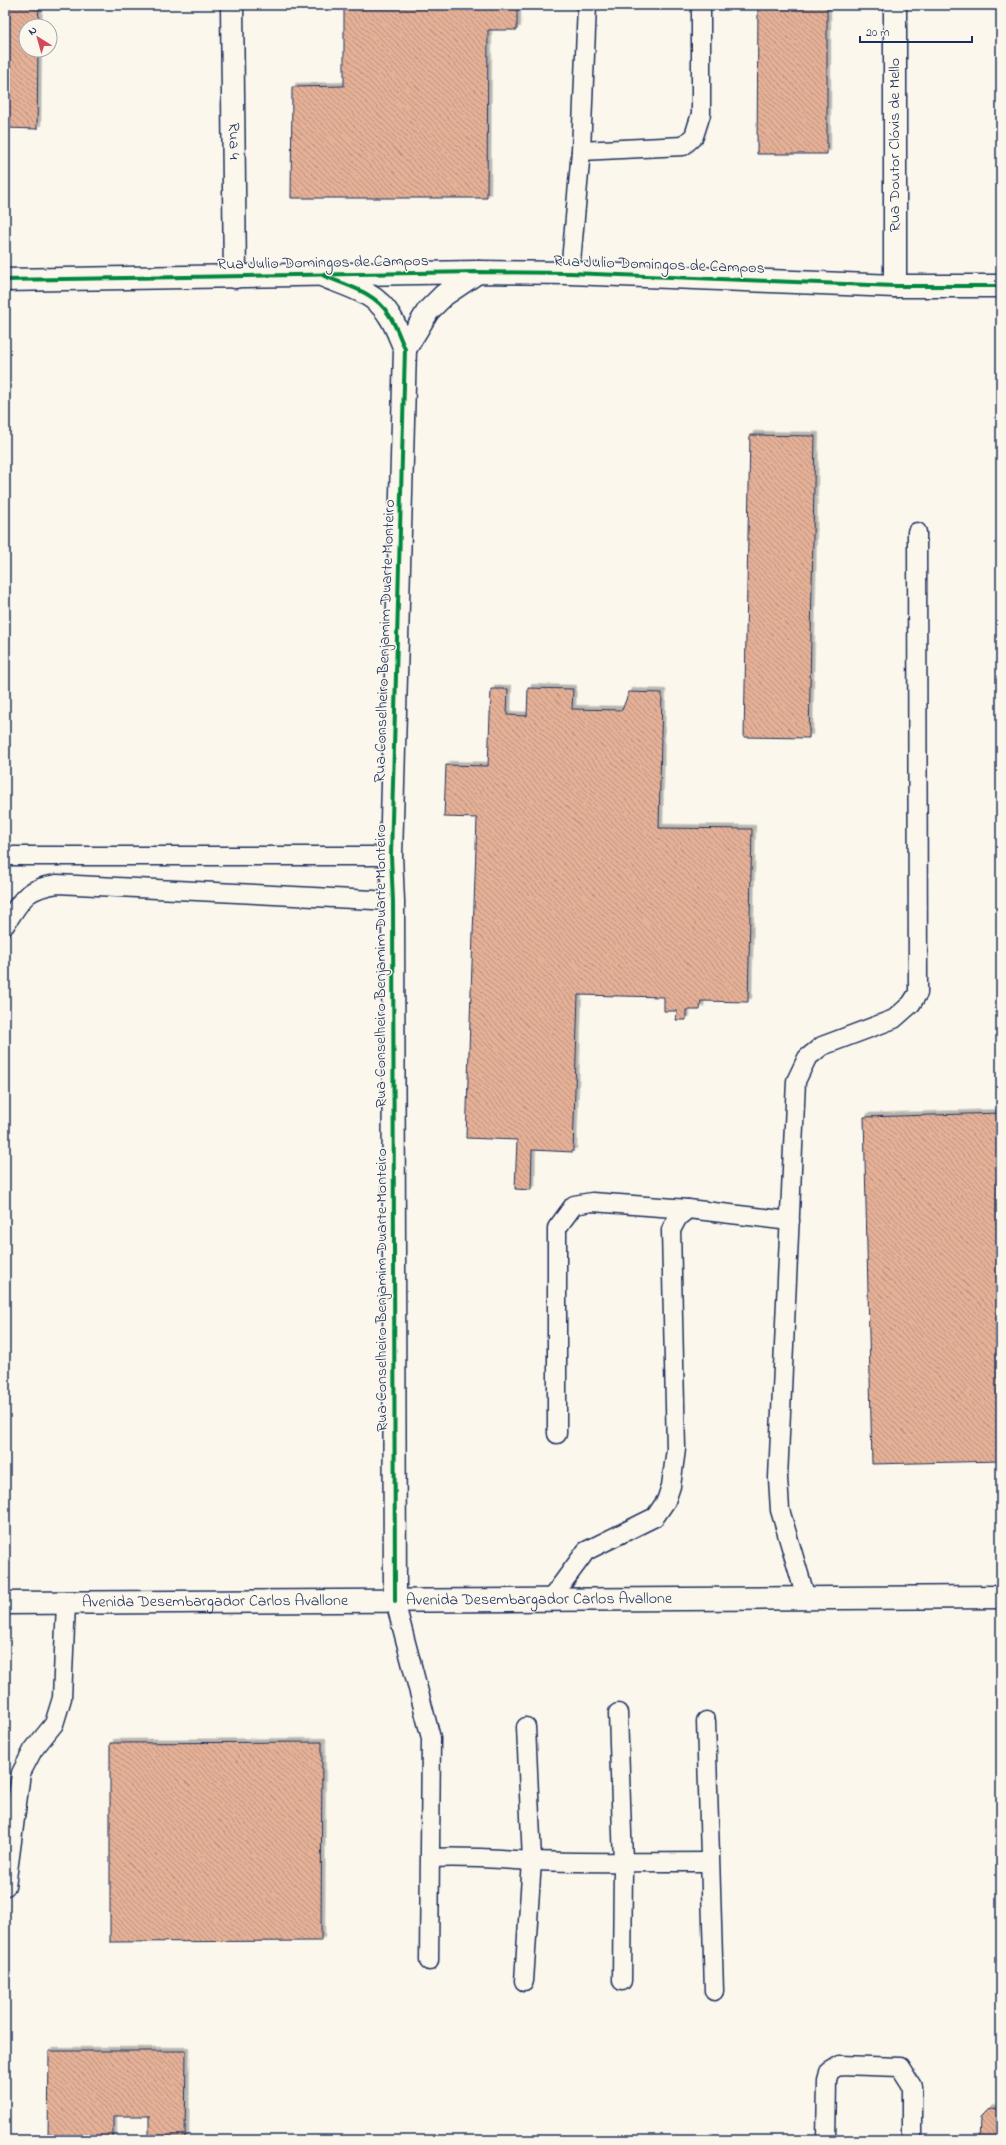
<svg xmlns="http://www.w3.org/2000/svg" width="1006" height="2145" viewBox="0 0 1006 2145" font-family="'Indie Flower',sans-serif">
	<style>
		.building { fill: url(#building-back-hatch); stroke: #1b2f5e; filter: url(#shadow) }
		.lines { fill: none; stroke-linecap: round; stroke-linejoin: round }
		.lane-casing { stroke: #1b2f5e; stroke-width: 21 }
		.street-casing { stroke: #1b2f5e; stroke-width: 25 }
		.secondary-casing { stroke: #1b2f5e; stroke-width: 25 }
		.lane { stroke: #fbf7ec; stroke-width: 18 }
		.street { stroke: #fbf7ec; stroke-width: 22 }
		.secondary { stroke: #fbf7ec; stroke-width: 22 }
		.cycleway-casing { stroke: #fbf7ec; stroke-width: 6 }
		.cycleway { stroke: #00873e; stroke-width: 4 }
		.labels { text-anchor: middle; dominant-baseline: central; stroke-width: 3; stroke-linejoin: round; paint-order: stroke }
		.street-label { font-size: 16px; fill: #1b2f5e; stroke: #fbf7ec }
	</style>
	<defs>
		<pattern id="building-back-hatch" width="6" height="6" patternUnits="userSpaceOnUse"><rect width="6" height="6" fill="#e4b096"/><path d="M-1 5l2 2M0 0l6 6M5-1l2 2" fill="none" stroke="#b8907e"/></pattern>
		<filter id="shadow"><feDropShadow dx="3.5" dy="-3.5" stdDeviation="0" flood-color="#0004"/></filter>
	</defs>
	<rect width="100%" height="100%" fill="#fbf7ec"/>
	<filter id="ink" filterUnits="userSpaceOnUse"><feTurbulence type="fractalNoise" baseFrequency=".025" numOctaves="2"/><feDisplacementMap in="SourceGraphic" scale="8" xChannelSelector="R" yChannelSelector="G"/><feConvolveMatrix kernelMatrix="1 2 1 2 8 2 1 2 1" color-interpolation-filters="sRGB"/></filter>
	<g filter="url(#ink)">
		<g class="building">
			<path d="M5,5h34l-1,21h-12v24h12l-1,79 -32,-1z"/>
			<path d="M64,5h61l-61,1z"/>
			<path d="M344,5h173v25h-29l-1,168h-196l1,-111 52,-1z"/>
			<path d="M758,5h69v149h-70z"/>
			<path d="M750,435l65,1 -6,302 -65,-1z"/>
			<path d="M528,688l45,1 -1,20 50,1 7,-18 33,1 -3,135 93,1 -4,173 -47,-1 -1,9h-14v10h-10l1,-9h-13v-14l-86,-2 -5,157 -41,-2 -1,40 -16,-1 2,-49 -51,-2 11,-320 -33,-1 2,-52 42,1 3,-77h17l-1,26 20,1z"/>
			<path d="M1001,1113v348l-129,3 -8,-347z"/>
			<path d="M322,1742l-1,199 -211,1v-199z"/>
			<path d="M49,2051h137l-1,89h-36v-24h-36v24h-65z"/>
			<path d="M989,2109l12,1v30h-22l1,-22z"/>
		</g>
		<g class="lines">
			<defs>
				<g id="lane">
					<path d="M581,151l102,-5 11,-10 7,-22v-109"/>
					<path d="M570,273l11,-122 6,-146"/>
					<path d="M5,856h386"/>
					<path d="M5,925c17,-25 19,-36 52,-41l336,17"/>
					<path d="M557,1434v-206l17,-23 18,-3 96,7"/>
					<path d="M806,1598l-26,-88 -2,-32 18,-397 11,-23 15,-12 72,-27 17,-15 7,-11 -1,-461"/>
					<path d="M550,1600l36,-49 69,-34 11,-16 5,-15 5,-37 -5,-219 7,-13 10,-8 102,12"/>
					<path d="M395,1601l36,137 -2,223"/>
					<path d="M618,1713l5,150 -1,118"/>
					<path d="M706,1721l8,270"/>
					<path d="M431,1858c34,-2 67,1 101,3 59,2 118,1 177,1"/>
					<path d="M6,1886l15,-113 12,-23 21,-26 8,-26 4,-95"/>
					<path d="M524,1981l8,-120 -6,-134"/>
					<path d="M826,2140l1,-59 2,-9 11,-7 60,2 12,19v54"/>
				</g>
				<g id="street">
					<path id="s1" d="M232,5l3,272"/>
					<path d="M324,276c24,10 51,16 65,39 7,10 11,23 16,34l-14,507 2,45 2,700"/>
					<path d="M895,286v-281"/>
					<path d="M405,349l23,-38 16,-16 34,-23"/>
				</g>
				<g id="secondary">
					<path d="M5,280l473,-8 92,1 325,13h106"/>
					<path id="s2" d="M5,1603l996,-6"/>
				</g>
			</defs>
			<use href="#lane" class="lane-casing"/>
			<use href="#street" class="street-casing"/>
			<use href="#secondary" class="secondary-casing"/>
			<use href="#lane" class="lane"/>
			<use href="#street" class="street"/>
			<use href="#secondary" class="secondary"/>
			<defs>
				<g id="cycleway">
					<path d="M324,276c24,10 51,16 65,39 7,10 11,23 16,34l-14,507 2,45 2,700"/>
					<path d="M5,280l473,-8 92,1 325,13h106"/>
				</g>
			</defs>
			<use href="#cycleway" class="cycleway-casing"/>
			<use href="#cycleway" class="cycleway"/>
		</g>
	</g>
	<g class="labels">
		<g class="street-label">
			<text stroke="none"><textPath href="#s1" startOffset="136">Rua 4</textPath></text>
			<text transform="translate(895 145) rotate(-90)">Rua Doutor Clóvis de Mello</text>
			<text transform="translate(323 263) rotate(-1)">Rua Julio Domingos de Campos</text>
			<text transform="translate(659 265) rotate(2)">Rua Julio Domingos de Campos</text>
			<text transform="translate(385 641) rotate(-88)">Rua Conselheiro Benjamim Duarte Monteiro</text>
			<text transform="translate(381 966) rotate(-90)">Rua Conselheiro Benjamim Duarte Monteiro</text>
			<text transform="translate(382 1290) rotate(-90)">Rua Conselheiro Benjamim Duarte Monteiro</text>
			<text stroke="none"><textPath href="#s2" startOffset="534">Avenida Desembargador Carlos Avallone</textPath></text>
			<text stroke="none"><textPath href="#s2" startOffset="210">Avenida Desembargador Carlos Avallone</textPath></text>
		</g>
	</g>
	<rect width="1006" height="2145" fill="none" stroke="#fbf7ec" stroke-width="20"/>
	<rect x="10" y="10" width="986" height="2125" fill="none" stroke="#1b2f5e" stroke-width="1.5" filter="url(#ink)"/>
	<g transform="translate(38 38) rotate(323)"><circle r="19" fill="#fbf7ec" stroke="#a1a7b3"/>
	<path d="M0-3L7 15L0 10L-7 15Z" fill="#d1495b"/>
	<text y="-6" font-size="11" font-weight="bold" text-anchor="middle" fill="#1b2f5e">N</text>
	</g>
	<path d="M860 36v6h112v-6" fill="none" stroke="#1b2f5e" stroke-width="2"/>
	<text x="866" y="36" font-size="12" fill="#1b2f5e" stroke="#fbf7ec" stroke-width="3" paint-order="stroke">20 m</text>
</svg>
